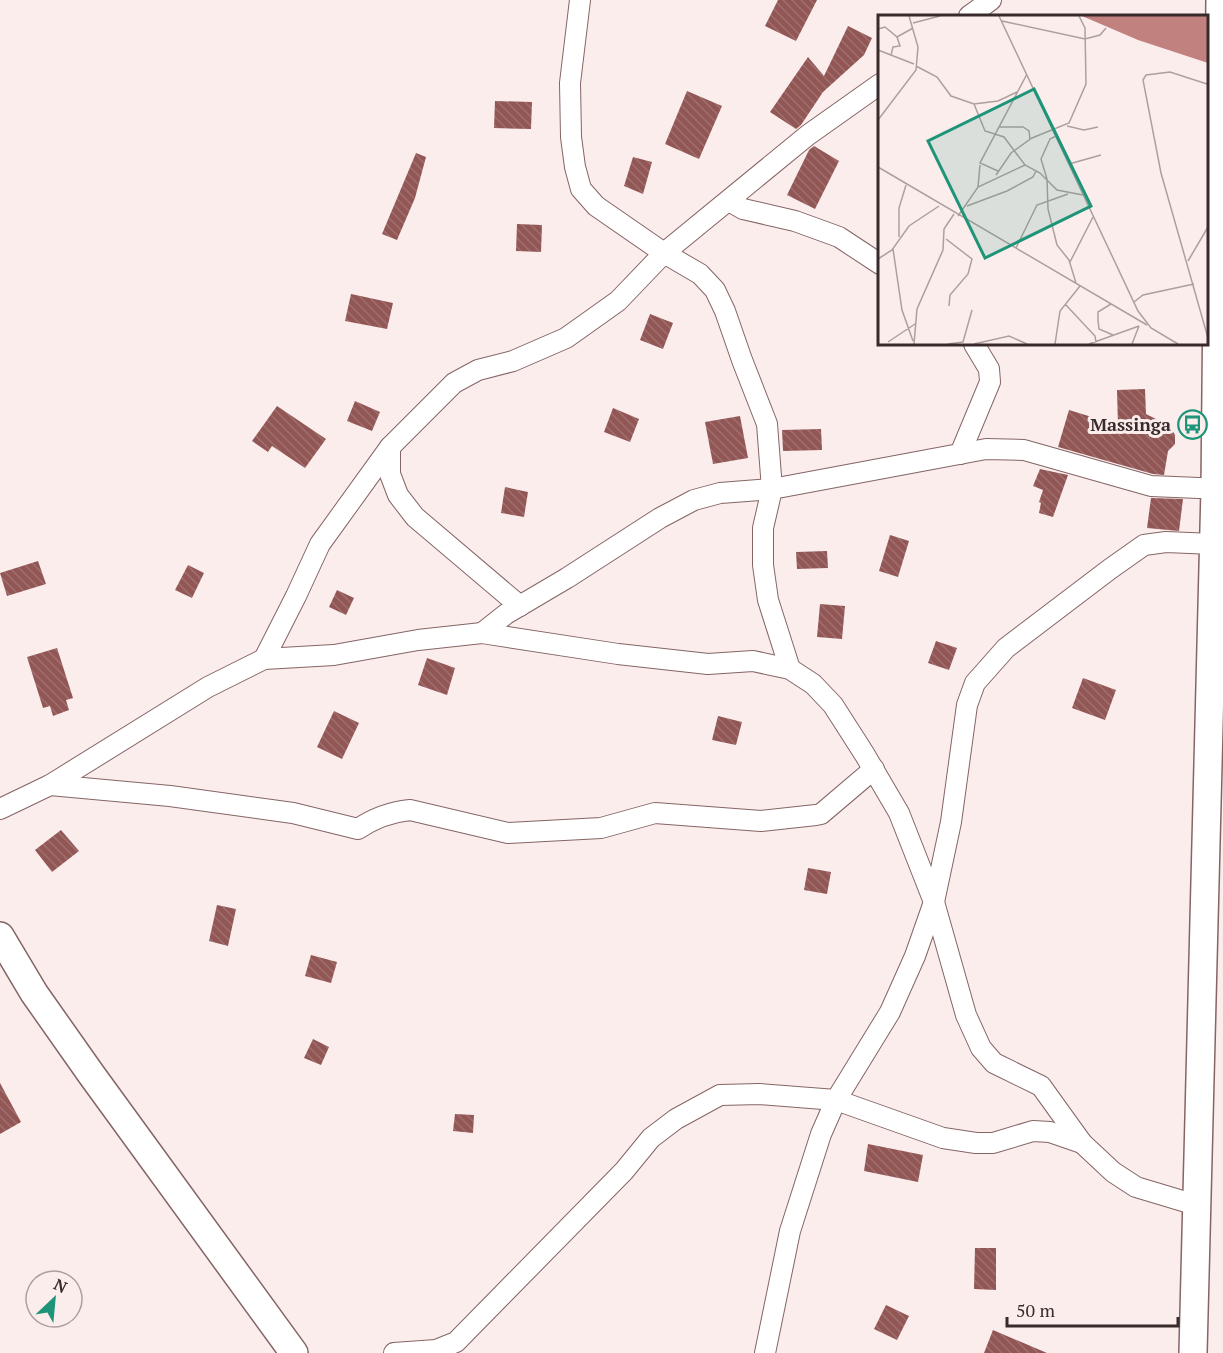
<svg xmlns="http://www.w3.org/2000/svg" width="1223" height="1353" viewBox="0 0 1223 1353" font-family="'PT Serif',serif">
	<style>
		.building { fill: url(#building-back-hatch) }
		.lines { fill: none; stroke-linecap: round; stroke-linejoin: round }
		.street-casing { stroke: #846564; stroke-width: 22 }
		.secondary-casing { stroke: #846564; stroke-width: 30 }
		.street { stroke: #fff; stroke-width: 20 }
		.secondary { stroke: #fff; stroke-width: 27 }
		.labels { text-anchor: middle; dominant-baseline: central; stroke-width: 6; stroke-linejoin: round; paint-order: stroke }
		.poi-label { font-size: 18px; font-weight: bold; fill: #392b2b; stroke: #fceded; text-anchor: end }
		.inset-road { fill: none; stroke: #ae9f9f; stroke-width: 1.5 }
		.view { fill: #1e9478; fill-opacity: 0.15; stroke: #1e9478; stroke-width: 3 }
		.inset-edge { fill: none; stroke: #392b2b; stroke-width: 3 }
	</style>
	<defs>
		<pattern id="building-back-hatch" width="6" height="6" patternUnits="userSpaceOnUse" patternTransform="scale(1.5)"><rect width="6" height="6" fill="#925655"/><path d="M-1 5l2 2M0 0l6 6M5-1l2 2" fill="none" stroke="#9e7070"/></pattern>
	</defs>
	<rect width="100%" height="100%" fill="#fceded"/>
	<g class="building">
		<path d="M778,0h39l-21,41 -31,-15z"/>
		<path d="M848,26l24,12 -8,17 -41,37 -22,33 -5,4 -26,-17 38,-55 16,19z"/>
		<path d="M687,91l35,15 -23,53 -34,-15z"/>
		<path d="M495,101l37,1 -1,27 -37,-1z"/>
		<path d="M814,146l25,15 -24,48 -28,-14 22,-45z"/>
		<path d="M416,153l10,4 -11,41 -18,42 -15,-6z"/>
		<path d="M633,157l19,5 -9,32 -19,-8z"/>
		<path d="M517,224l25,1 -1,27 -25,-1z"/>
		<path d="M351,294l42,9 -6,26 -42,-8z"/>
		<path d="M650,314l23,9 -10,26 -23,-9z"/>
		<path d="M1145,389l1,25 24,12 5,9v9l-7,7 -4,24 -11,-1 -95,-27 11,-37 49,15 -1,-35z"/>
		<path d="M355,401l25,11 -8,19 -25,-10z"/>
		<path d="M277,406l49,33 -21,29 -33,-22 -4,6 -16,-11z"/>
		<path d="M613,408l26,11 -9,23 -26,-10z"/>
		<path d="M740,416l8,42 -35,6 -8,-42z"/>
		<path d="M821,429l1,21 -39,1 -1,-21z"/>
		<path d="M1040,469l28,6 -15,42 -14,-4 2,-10 -2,-1 4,-12 -10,-4z"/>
		<path d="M505,487l23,5 -4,25 -23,-4z"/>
		<path d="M1151,498l32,1 -4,32 -32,-3z"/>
		<path d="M890,535l19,6 -11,36 -19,-6z"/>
		<path d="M827,551l1,17 -31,1 -1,-17z"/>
		<path d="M38,561l8,23 -39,12 -7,-23z"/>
		<path d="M188,565l16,8 -12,25 -17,-8z"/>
		<path d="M337,590l17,8 -8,17 -17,-8z"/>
		<path d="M820,604l25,2 -3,33 -25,-2z"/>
		<path d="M936,641l21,7 -8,22 -21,-7z"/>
		<path d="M57,648l16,50 -7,2 3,10 -16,6 -3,-10 -7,2 -16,-51z"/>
		<path d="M427,658l28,10 -8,27 -29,-10z"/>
		<path d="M1083,678l33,12 -11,30 -33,-12z"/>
		<path d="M334,711l25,12 -17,36 -25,-12z"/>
		<path d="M718,716l24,6 -6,23 -24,-5z"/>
		<path d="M61,830l18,21 -27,21 -17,-22z"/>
		<path d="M808,868l23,4 -4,22 -23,-4z"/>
		<path d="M217,905l19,4 -8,37 -19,-5z"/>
		<path d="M311,955l26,7 -6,21 -26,-7z"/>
		<path d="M313,1039l16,8 -8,18 -17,-7z"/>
		<path d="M0,1083l21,39 -21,12z"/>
		<path d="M455,1114l19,1 -1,18 -20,-2z"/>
		<path d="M868,1144l55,11 -5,27 -54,-11z"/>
		<path d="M975,1248h21v42l-22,-1z"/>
		<path d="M886,1305l23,11 -12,24 -23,-11z"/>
		<path d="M993,1330l54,23h-63z"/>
	</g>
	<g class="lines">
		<defs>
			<g id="street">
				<path d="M580,0l-10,83 1,54 4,30 6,22 15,17 68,47 36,21 15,16 10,21 17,49 25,64 5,65 -9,39v37l5,35 22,69"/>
				<path d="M969,16l22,-16"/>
				<path d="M729,201l14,8 52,12 44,16 41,27"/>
				<path d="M960,454l30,-72 -1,-13 -15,-25"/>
				<path d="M520,606l-105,-89 -17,-22 -8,-21v-27l64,-64 24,-13 35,-9 53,-23 52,-37 46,-48 144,-118 72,-51"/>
				<path d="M482,633l24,-19 61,-36 93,-60 34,-18 26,-7 52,-4 214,-40 38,1 127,36 72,3"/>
				<path d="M264,659l32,-63 24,-52 70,-97"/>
				<path d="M50,785l120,11 123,17 65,16c16,-11 33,-17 52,-19l98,23 93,-5 54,-15 106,8 55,-6 5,-1 53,-45"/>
				<path d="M0,809l50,-24 158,-98 56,-28 70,-4 84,-15 64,-7 136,21 90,10 45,-3 37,8 23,15 20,21 32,50 34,58 35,89 32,113 15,33 13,15 47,23 41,57 31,29 23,15 60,18"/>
				<path d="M394,1353l42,-3 20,-8 168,-171 27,-33 25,-19 44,-24 39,-1 77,6 107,38 33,5h17l40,-12 17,1 32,11"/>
				<path d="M765,1353l25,-122 31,-97 15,-34 54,-88 25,-56 19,-54 17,-80 16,-117 8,-22 31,-35 104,-79 34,-24 22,-3 47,2"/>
			</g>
			<g id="secondary">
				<path d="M0,936l34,57 57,81 203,279"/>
				<path d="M1193,1353l22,-864 5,-489"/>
			</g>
		</defs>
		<use href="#street" class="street-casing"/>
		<use href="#secondary" class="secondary-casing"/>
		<use href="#street" class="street"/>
		<use href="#secondary" class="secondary"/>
	</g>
	<defs>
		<symbol id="bus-ring" viewBox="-11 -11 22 22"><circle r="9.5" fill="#fceded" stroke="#1e9478" stroke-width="1.5"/><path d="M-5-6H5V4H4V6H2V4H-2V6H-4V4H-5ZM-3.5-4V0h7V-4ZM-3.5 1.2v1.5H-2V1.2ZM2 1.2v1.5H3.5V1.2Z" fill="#1e9478"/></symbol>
	</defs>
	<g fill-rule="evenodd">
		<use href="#bus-ring" x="1176" y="408" width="33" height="33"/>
	</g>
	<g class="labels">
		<g class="poi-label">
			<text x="1171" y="424">Massinga</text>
		</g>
	</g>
	<g transform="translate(878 15)">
		<rect width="330" height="330" fill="#fceded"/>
		<path d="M204,1h126v47l-70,-23z" fill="#c1817f"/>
		<path class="inset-road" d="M121,1l139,295 13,17 27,16M124,6l83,18 15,-4 6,-7M35,8l27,-7M0,14l7,-2 12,10 3,9 -7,1 -2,8M19,22l16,-9M0,35l36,14M38,51l21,11 14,19 23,8 24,-3 19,-9M329,69l-37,-12 -24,3 -3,5 18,93 47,165M96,89l11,27 19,6 21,28 15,8 17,17 26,5M0,105l38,-50 2,-23 -9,-31M189,111l17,4 14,-3M121,112h24l6,4 1,8M178,121l-6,3 -9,20 6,20 1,30 9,36 12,15 7,23M191,149l32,-9M0,152l269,158M120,156l-18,-8 47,-89M118,160l15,-22 21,-15 37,-15 17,-39 -1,-56 -6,-12M100,172l2,-22M89,191l40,-15 26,-14 3,-6M80,201l20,-29 47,-22M21,222v-29l7,-23M68,224l26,20 -4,15 -18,21 -1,11M138,233l21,-43 31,-11M15,234l9,61 11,31M0,244l14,-9 17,-24 30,-20M310,246l20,-34M192,247l23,-45M256,287l9,-7 51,-11M187,289l30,32 1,7M233,289l-13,8v8l1,9 14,6M10,327l27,-18M36,329l3,-35 26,-59 1,-21 10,-15M70,329l15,-2 9,-32M96,329l35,-8 18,8M177,329l5,-33 20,-25M211,329l50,-18M254,329l7,-18"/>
		<path class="view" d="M156,74l57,117 -106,52 -57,-117z"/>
		<rect width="330" height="330" class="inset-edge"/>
	</g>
	<g transform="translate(54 1299) rotate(26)"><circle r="28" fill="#fceded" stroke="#ae9f9f" stroke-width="1.5"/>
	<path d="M0-4.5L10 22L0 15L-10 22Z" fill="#1e9478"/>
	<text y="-9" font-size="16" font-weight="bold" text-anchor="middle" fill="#392b2b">N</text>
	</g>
	<path d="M1007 1317v9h171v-9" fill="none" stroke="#392b2b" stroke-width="3"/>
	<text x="1016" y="1317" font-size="18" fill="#392b2b" stroke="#fceded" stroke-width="4.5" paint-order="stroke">50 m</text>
</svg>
